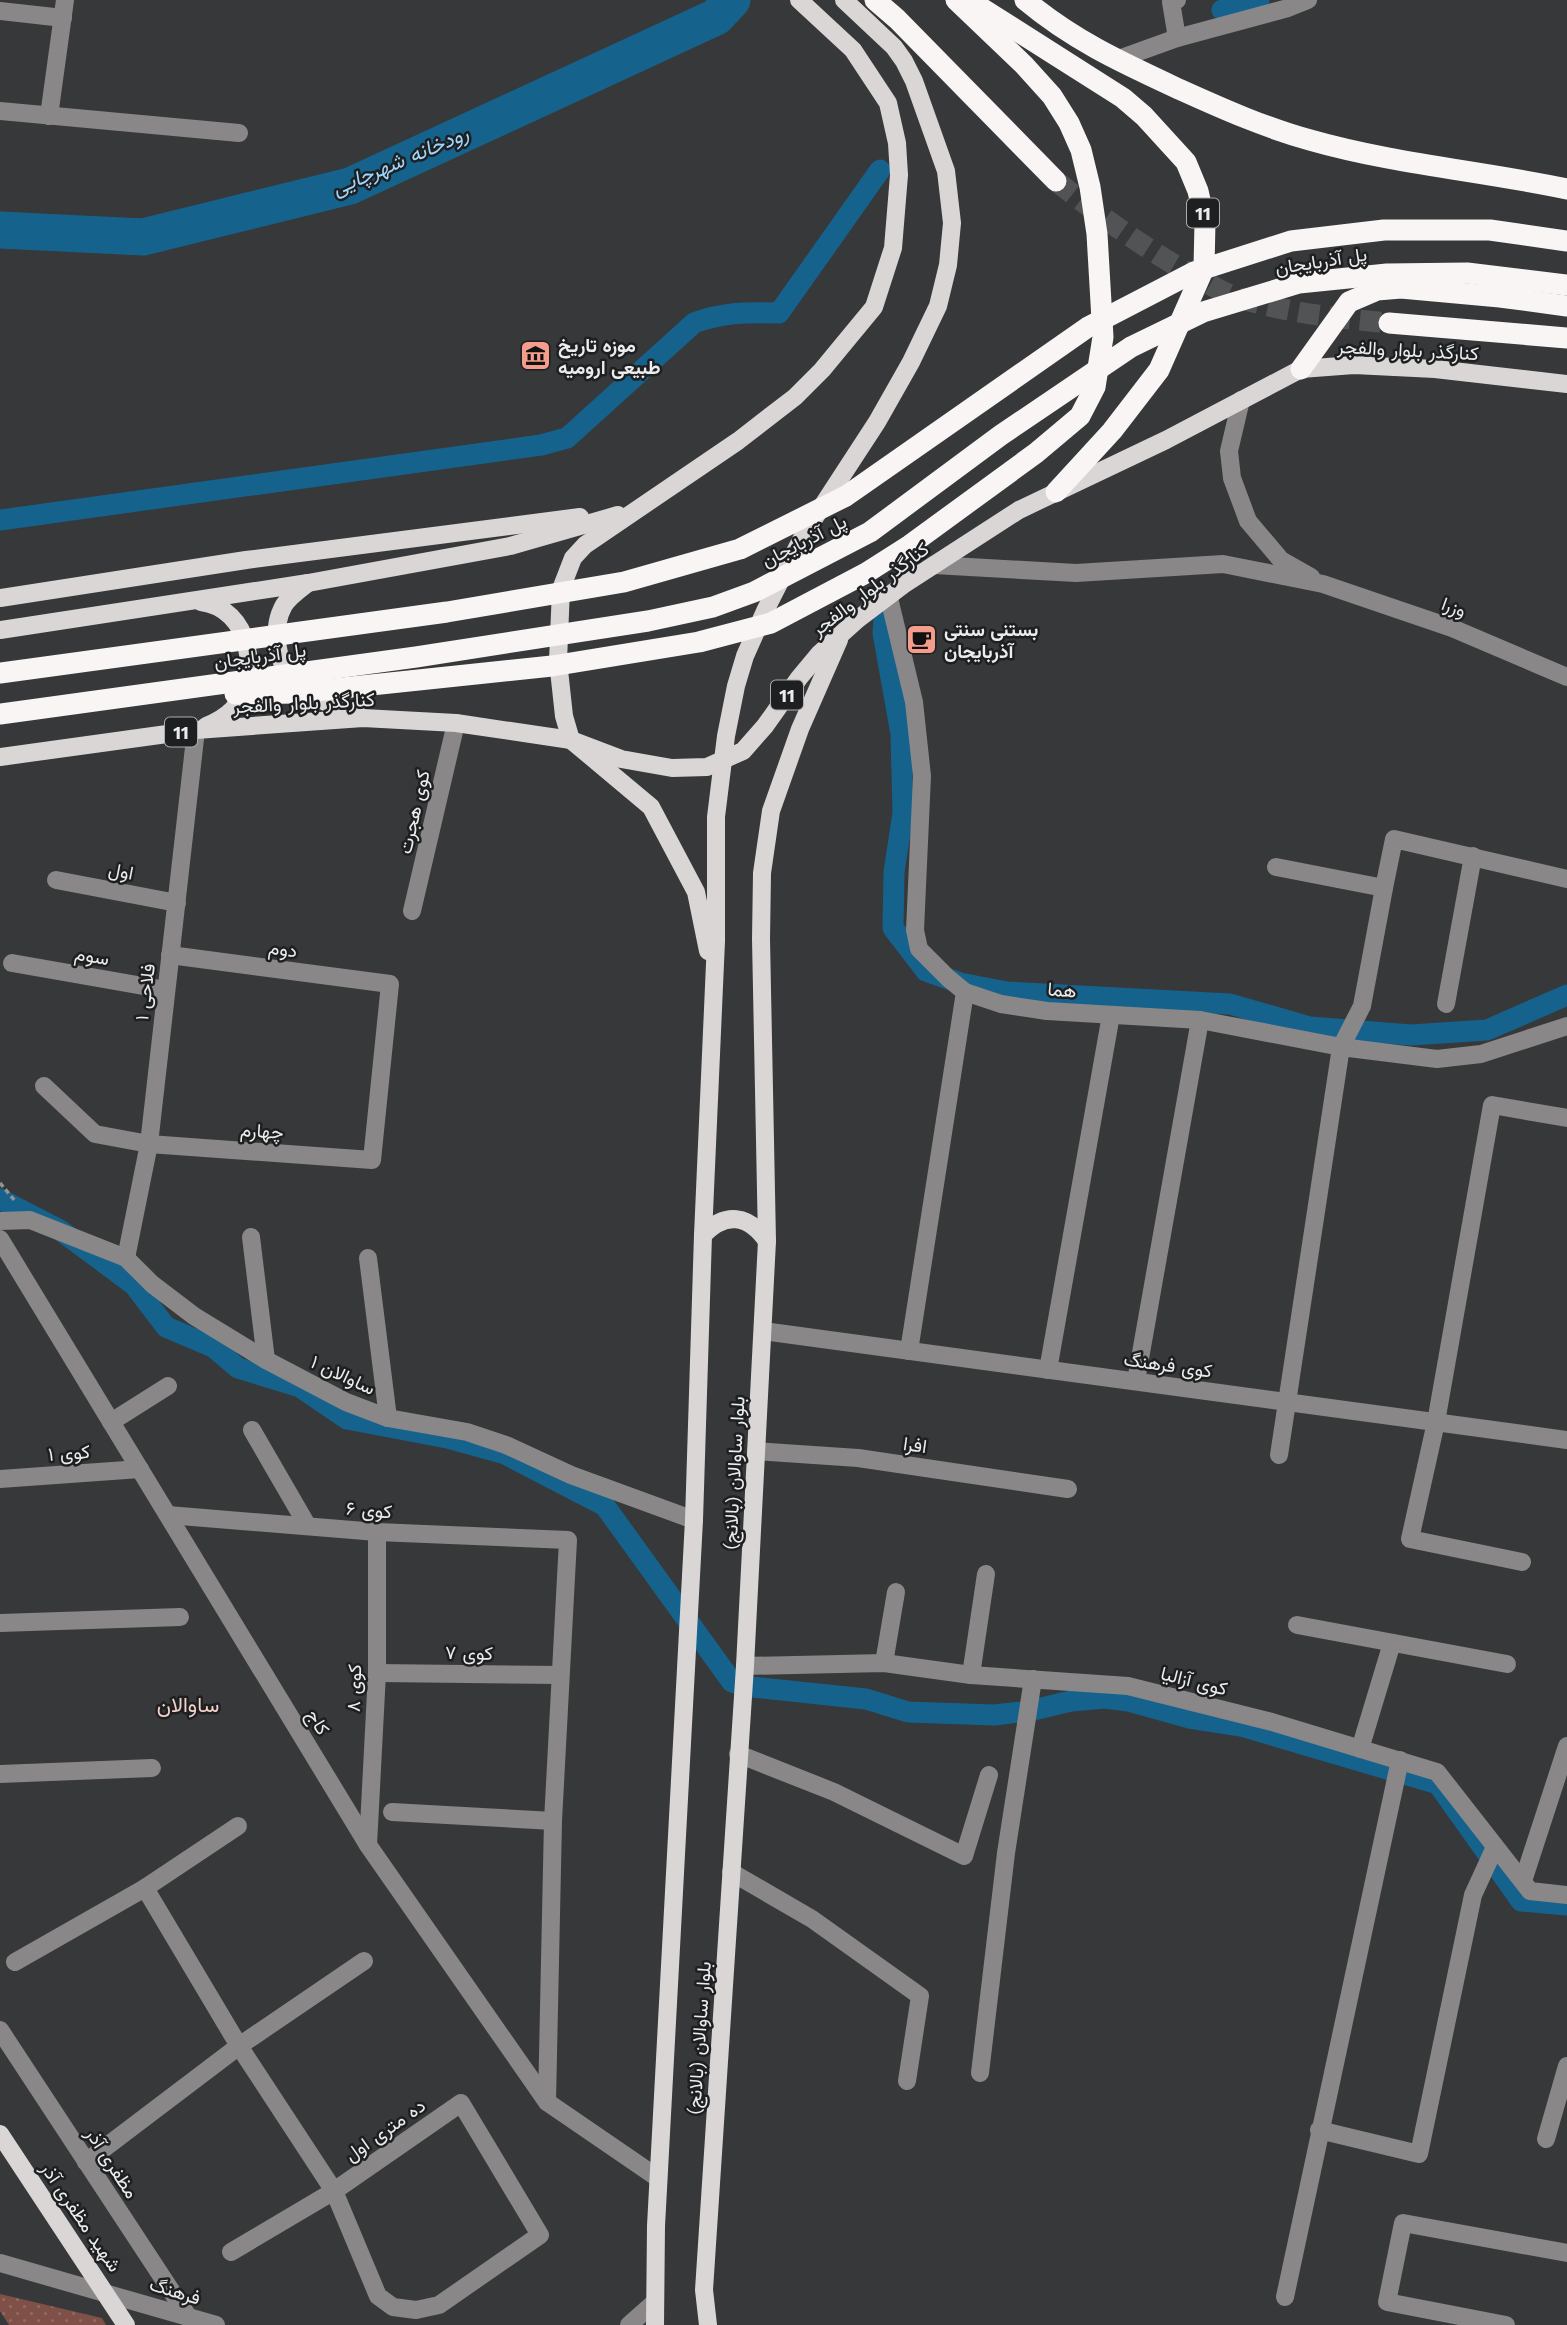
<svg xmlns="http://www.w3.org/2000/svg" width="1567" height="2325" viewBox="0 0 1567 2325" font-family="'Work Sans',Vazirmatn,sans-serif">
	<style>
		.park { fill: url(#park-dots) }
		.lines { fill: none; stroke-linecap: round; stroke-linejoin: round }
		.canal { stroke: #15638d; stroke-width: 21 }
		.river { stroke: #15638d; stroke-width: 37 }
		.highway-tunnel { stroke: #515355; stroke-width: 21; stroke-dasharray: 21 10; stroke-linecap: butt }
		.path { stroke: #919394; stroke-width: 3.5; stroke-dasharray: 5 3.5; stroke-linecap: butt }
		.minor { stroke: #898787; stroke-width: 18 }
		.major { stroke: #dad6d5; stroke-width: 18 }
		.highway { stroke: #f9f5f4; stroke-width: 21 }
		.labels { text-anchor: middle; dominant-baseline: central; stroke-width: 5; stroke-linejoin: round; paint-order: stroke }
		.shield { fill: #1e1f20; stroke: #aeaeb0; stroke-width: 2 }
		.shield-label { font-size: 18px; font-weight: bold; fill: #ebeced }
		.street-label { font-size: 19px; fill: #ebeced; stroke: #1e1f20 }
		.poi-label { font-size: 19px; font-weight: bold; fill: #ebeced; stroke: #1e1f20; text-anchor: start }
		.water-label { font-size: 21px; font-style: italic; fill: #a0d6fc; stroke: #1e1f20 }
		.neighbourhood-label { font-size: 21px; fill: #f4d2cb; stroke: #1e1f20 }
	</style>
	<defs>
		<pattern id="park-dots" width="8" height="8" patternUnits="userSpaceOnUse" patternTransform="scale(1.75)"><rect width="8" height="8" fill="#7e5048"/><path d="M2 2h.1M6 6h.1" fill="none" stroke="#906963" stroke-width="1.8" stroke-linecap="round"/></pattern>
	</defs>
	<rect width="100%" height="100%" fill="#36383a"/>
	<path class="park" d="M0,2294l102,24 4,7h-97l-9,-14z"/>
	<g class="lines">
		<g class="canal">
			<path d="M1222,10l37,-10"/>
			<path d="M0,520l541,-75 26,-7 127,-115c29,-11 55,-11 85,-10l101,-143"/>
			<path d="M885,603l-2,30 18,101 2,79 -9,59 -1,56 33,43 34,12 47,9 223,12 80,23 101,8 76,-5 80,-35"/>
			<path d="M0,1199l60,31 74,55 32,42 47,20 25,21 62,19 47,32 100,19 58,16 100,52 127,176 11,4 123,13 42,13 86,3 35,-4 42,-10 34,-3 23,3 61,17 52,8 197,58 83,117 46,4"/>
		</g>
		<path class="river" d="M0,230l143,7 207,-51 366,-169 16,-17"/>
		<path class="highway-tunnel" d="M1056,181c47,37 94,72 146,99 11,6 22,13 34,17 50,16 101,21 153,26"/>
		<path class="path" d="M0,1183l16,19"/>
		<g class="minor">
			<path d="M0,11l63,7"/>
			<path d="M1177,38l-6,-36 6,-2"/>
			<path d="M1116,60l61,-22 111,-30 20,-8"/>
			<path d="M0,111l239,22"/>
			<path d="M49,116l16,-116"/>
			<path d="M1241,400l-12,51 3,27 16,43 33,39 30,17"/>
			<path d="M934,565l142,8 147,-9 100,20 129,44 115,49"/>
			<path d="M889,598l25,104 8,74 -7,154 4,19 29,29 17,14 36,12 46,7 153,9 141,27 96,12 44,-5 86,-28"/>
			<path d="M1276,867l108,21 10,-49 173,40"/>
			<path d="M56,880l121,23"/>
			<path d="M412,911l44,-188"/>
			<path d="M12,963l154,27"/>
			<path d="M1446,1004l27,-148"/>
			<path d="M44,1086l51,48 54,10 223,16 18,-176 -220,-29"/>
			<path d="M0,1221l30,-1 96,38 26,26 42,32 72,44 80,42 42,16 79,14 39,13 65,30 123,45"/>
			<path d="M251,1237l15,123"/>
			<path d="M0,1239l368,606 179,257 111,76"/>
			<path d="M126,1258l23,-114 47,-414"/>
			<path d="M368,1258l20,160"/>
			<path d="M763,1331l804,109"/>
			<path d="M909,1351l56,-359"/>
			<path d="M1048,1370l63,-355"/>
			<path d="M1136,1381l64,-361"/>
			<path d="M111,1422l57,-36"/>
			<path d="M252,1430l55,95"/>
			<path d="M756,1451l102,7 210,31"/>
			<path d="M1279,1455l62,-408 21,-41 22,-118"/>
			<path d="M0,1479l140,-10"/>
			<path d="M168,1515l209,17 191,8 -15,281 -6,281"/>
			<path d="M1522,1562l-112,-23 26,-117 56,-317 75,13"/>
			<path d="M0,1623l180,-6"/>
			<path d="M1297,1625l210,39"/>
			<path d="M884,1663l12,-71"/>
			<path d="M745,1666l139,-3 87,12 157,11 144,36 165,50 93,119 37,4"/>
			<path d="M377,1673l183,2"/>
			<path d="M971,1675l15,-101"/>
			<path d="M1360,1749l32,-106"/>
			<path d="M738,1754l96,38 130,64 25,-81"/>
			<path d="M0,1774l152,-6"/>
			<path d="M392,1812l161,9"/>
			<path d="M368,1845l9,-172v-141"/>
			<path d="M731,1872l81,47 108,77 -13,85"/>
			<path d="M1523,1881l44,-135"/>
			<path d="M145,1888l93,-62"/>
			<path d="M15,1962l130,-74 94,158 95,145 44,105 15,11 23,3 23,-5 101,-70 -79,-132 -127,88 -103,61"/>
			<path d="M0,2030l189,288"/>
			<path d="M980,2073l26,-220 27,-174"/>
			<path d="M1319,2130l100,24 54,-259 22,-48"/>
			<path d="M1546,2139l21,-73"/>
			<path d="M86,2162l153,-116 125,-85"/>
			<path d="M0,2263l216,62"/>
			<path d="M1285,2297l115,-537"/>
			<path d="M629,2325l26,-23"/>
			<path d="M1506,2325l-119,-23 16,-79 164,30"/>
		</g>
		<g class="major">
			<path d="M308,583c-9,7 -18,13 -24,22 -13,23 -8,56 9,76 14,16 47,27 67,35"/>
			<path d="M0,598l246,-38 334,-43"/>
			<path d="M201,602c49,6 61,72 32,107 -8,8 -17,13 -27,17"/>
			<path d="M0,630l308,-47 202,-37 108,-31"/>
			<path d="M0,757l196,-27 167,-12 93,5 115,17 50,19 51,9 35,-1 36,-16 22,-25 34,-48 20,-24 39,-35 45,-34 116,-75 147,-70 135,-71 53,-4 81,4 132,15"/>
			<path d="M708,951l-12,-59 -45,-85 -80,-67 -7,-24 -6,-55 3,-72 12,-31 12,-13 153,-104 57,-44 27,-27 52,-63 19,-59 6,-73 -2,-32 -9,-40 -35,-53 -54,-50"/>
			<path d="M703,1235c22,-23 45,-21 64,6"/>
			<path d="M0,2134l126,191"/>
			<path d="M655,2325l1,-99 38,-706 9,-285 13,-294v-124l10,-81 10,-50 9,-30 21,-47 38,-75 73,-112 34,-60 27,-56 10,-41 4,-42 -6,-52 -32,-90 -10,-20 -10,-14 -50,-47"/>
			<path d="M708,2325l-4,-35 41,-624 22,-425 -6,-302 1,-66 9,-62 29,-82 39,-89"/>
		</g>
		<g class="highway">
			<path d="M875,0l22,19 159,162"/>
			<path d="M1025,0c49,41 98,63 156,90 42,19 85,38 129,50 84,24 172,31 257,49"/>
			<path d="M975,4l148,94 21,18 42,46 12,29 7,31 -1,46 -45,102 -47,61 -56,61"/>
			<path d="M1389,323l178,15"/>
			<path d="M1301,369l48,-67 28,-12 24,-2 99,9 67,9"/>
			<path d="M0,673l447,-61 177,-30 116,-33 106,-53 242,-169 106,-55 97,-31 93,-11h106l77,11"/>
			<path d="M235,694l60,-1 257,-27 147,-24 72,-19 95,-50 44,-28 126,-92 44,-37 15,-29 8,-50 -6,-103 -7,-47 -9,-37 -12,-27 -17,-27 -28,-31 -68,-65"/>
			<path d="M0,714l416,-57 232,-36 65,-14 41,-15 116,-60 131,-97 130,-88 72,-35 96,-29 88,-9 80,-1 100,12"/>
		</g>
	</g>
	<defs>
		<symbol id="museum-square" viewBox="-11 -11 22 22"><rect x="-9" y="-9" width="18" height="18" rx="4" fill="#f59d8d" stroke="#1e1f20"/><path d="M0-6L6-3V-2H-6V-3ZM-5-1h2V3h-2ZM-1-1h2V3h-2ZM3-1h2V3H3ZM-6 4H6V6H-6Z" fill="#111"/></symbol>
		<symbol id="cafe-square" viewBox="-11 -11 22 22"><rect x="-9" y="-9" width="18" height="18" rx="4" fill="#f59d8d" stroke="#1e1f20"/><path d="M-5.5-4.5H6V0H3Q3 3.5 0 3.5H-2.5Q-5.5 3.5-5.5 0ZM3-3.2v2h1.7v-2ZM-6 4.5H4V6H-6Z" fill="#111"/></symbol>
	</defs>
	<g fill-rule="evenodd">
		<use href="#museum-square" x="518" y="338" width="35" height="35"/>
		<use href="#cafe-square" x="904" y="622" width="35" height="35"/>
	</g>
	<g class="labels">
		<g class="shield">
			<rect x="1187" y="198.5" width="32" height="29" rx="5"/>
			<rect x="771" y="680.5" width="32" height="29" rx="5"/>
			<rect x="165" y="717.5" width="32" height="29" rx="5"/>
		</g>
		<g class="shield-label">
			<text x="1203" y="213">11</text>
			<text x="787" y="695">11</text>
			<text x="181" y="732">11</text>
		</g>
		<g class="street-label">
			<text transform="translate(1321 261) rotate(-9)">پل آذربایجان</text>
			<text transform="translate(1408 350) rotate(3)">کنارگذر بلوار والفجر</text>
			<text transform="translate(804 541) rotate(-27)">پل آذربایجان</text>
			<text transform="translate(870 589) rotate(-37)">کنارگذر بلوار والفجر</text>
			<text transform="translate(1454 607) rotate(20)">وزرا</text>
			<text transform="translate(260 656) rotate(-8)">پل آذربایجان</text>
			<text transform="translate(304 703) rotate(-3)">کنارگذر بلوار والفجر</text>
			<text transform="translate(414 812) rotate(-77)">کوی هجرت</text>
			<text transform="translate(121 871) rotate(11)">اول</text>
			<text transform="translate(283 949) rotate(8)">دوم</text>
			<text transform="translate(92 956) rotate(10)">سوم</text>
			<text transform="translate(1062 990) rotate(5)">هما</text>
			<text transform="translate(145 992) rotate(-83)">فلاحی ۱</text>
			<text transform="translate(262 1131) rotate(4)">چهارم</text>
			<text transform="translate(1168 1365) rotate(8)">کوی فرهنگ</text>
			<text transform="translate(343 1375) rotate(25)">ساوالان ۱</text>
			<text transform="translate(915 1445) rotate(8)">افرا</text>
			<text transform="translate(69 1453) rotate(-4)">کوی ۱</text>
			<text transform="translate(734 1473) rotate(-87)">بلوار ساوالان (بالانج)</text>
			<text transform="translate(369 1510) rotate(5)">کوی ۶</text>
			<text transform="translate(469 1653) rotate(1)">کوی ۷</text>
			<text transform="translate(1194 1681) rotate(14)">کوی آزالیا</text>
			<text transform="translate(354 1688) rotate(-88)">کوی ۸</text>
			<text transform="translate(318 1722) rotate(59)">کاج</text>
			<text transform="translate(699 2038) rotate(-86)">بلوار ساوالان (بالانج)</text>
			<text transform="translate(385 2130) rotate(-35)">ده متری اول</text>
			<text transform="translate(112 2163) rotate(57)">مظفری آذر</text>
			<text transform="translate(81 2217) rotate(56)">شهید مظفری آذر</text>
			<text transform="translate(175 2291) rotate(17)">فرهنگ</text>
		</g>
		<g class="poi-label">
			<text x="558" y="345">موزه تاریخ<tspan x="558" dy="22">طبیعی ارومیه</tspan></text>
			<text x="944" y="629">بستنی سنتی<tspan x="944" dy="22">آذربایجان</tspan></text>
		</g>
		<g class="water-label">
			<text transform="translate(400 160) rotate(-23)">رودخانه شهرچایی</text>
		</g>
		<g class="neighbourhood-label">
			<text x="188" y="1704">ساوالان</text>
		</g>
	</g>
</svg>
